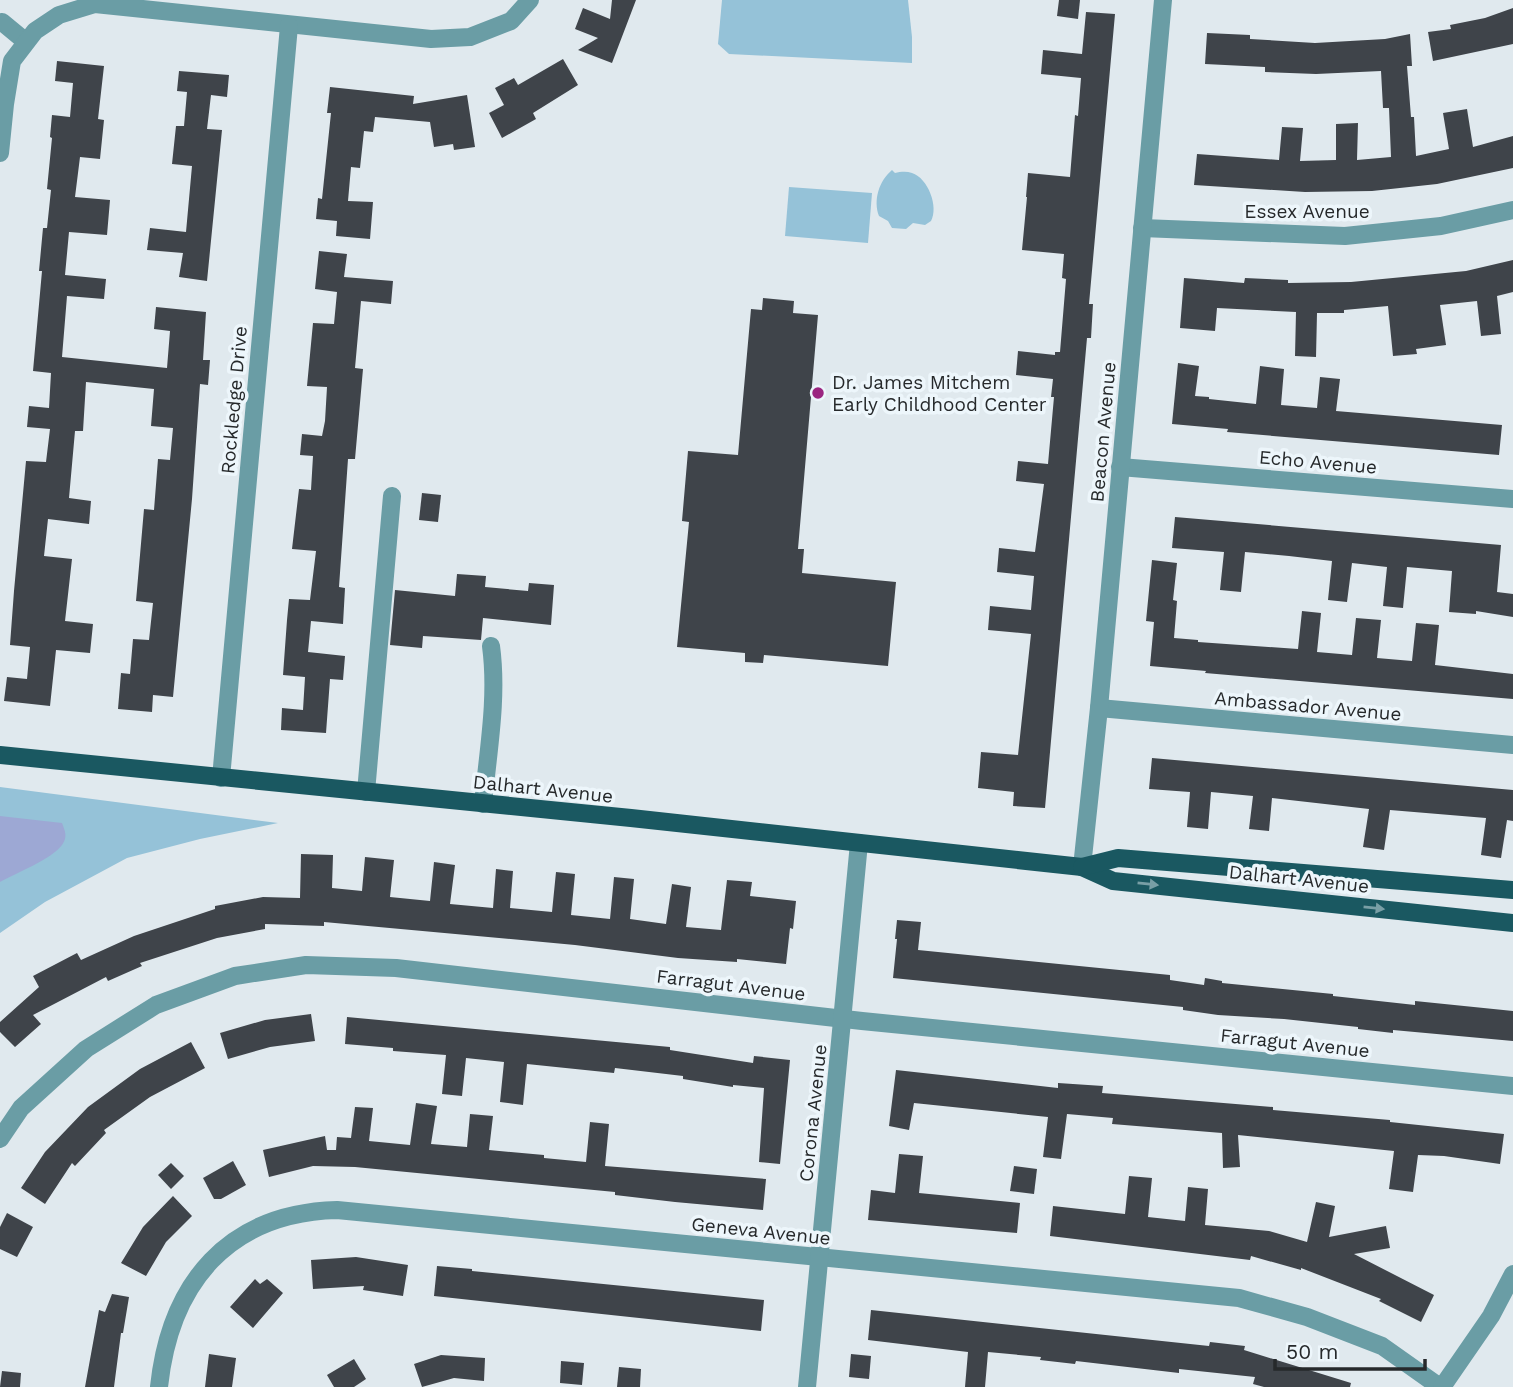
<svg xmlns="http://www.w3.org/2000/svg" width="1513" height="1387" viewBox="0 0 1513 1387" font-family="'Work Sans',sans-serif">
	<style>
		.green { fill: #95c2d8 }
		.water { fill: #9da8d4 }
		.building { fill: #3f444a }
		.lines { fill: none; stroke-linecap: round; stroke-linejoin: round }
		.minor { stroke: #6a9da5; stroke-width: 18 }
		.major { stroke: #1a5861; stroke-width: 18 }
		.oneway { fill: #799fa6 }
		.poi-dot { fill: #9b2580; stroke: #edf6fb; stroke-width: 2.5 }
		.labels { text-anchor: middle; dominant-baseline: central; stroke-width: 7; stroke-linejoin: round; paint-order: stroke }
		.street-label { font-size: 19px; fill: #26292b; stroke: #edf6fb }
		.poi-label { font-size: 19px; fill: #26292b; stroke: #edf6fb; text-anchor: start }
	</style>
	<rect width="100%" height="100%" fill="#e0e9ee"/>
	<g class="green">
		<path d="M722,0h186l4,37v26l-183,-9 -11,-10z"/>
		<path d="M892,170l3,3c5,-1 11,-2 17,0 16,5 27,34 19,48l-6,4 -12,-2 -7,6 -14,-1 -4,-7 -9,-5c-6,-16 0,-35 13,-46z"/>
		<path d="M789,187l83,6 -4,50 -83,-7z"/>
		<path d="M0,787l278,36 -78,16 -73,19 -82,44 -45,31z"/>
	</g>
	<path class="water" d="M0,816l62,7c3,8 6,14 0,22 -10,14 -46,28 -62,37z"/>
	<g class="building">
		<path d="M612,0h24l-24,63 -34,-13 20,-12 -23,-9 8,-21 27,11z"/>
		<path d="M1059,0h21l-2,19 -21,-3z"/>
		<path d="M1513,8v36l-80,17 -5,-29 23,-3 -1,-4 35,-7z"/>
		<path d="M1086,12l29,2 -26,290h4l-2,34h-4l-42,470 -32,-2 1,-14 -36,-4 3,-36 37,3 13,-121 -43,-4 2,-24 41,4 3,-34 -37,-4 2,-24 36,4 9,-68 -28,-3 2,-20 30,3 6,-67h-3l2,-18 -37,-4 2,-24 37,4v-3h5l6,-73 -4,-1 2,-24 -42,-4 5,-53h-1l2,-24 42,4 5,-62 3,1 3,-38 -40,-4 2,-24 39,4z"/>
		<path d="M1207,33l43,2v4l65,4 70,-4 25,-5 2,32h-5l4,51h3l2,39 33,-7 -6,-36 24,-4 6,38 40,-11v32l-76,16 -65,7 -67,1 -111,-7 3,-31 82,6 3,-33 21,1 -3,33 36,-1v-36l22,-1 -1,37 34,-3 -2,-49h-6l-2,-37 -65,3 -51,-2v-5l-60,-3z"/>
		<path d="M563,59l15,26 -45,28 3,6 -34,19 -13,-25 15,-8 -9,-17 19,-10 4,7z"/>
		<path d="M57,61l47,5 -6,53 6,1 -4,39 -20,-2 -5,40 35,3 -3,35 -38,-3 -4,43 41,4 -2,20 -37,-3 -5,61 105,11 3,-37 -16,-2 2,-22 50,5 -3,48h7l-2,25 -8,-1 -8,115 -19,198 -20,-2 -1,17 -34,-3 3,-36 9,1 3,-35 16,1 4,-37 -17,-2 8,-92 10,1 4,-51 12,1 3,-32 -22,-2 3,-37 -68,-7 -3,49h-8l-6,67 22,3 -2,23 -41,-5 -4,37 28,3 -7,62 28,3 -3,29 -34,-3 -6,56 -46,-5 3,-24 20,2 3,-32 -20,-2 4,-54 12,-130 20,1 4,-33 -23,-2 2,-21 20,2 2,-35 -18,-2 9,-100h-3l4,-43h4l4,-38 -4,-1 5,-51 -2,-1 2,-22 18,2 3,-34 -18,-2z"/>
		<path d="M179,71l50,4 -2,22 -16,-2 -4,34 15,1 -15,151 -28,-4 4,-24 -36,-3 3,-22 36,4 6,-66 -20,-2 4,-38h8l3,-34 -10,-1z"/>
		<path d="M330,87l84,9 -1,8 54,-9 8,52 -21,3 -1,-6 -19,3 -4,-25 -55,-5 -2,15 -9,-1 -4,37 -9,-1 -3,34 25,1 -3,37 -34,-3 1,-15 -21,-2 2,-21 4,1 9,-86h-4z"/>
		<path d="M319,251l28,3 -3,23 49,4 -2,23 -30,-3 -6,67 8,1 -8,90h-7l-9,128 6,1 -2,36 -32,-3 -3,31 37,4 -2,24 -13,-1 -4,54 -45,-3 1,-22 21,2 2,-33 -22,-2 4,-55 2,-21 21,1 6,-49 -24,-2 7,-60 12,1 2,-34 -13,-1 2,-21 20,2 3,-15 2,-34 -20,-1 6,-63 21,1 3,-32 -22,-3z"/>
		<path d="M1513,260v32l-16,4 4,38 -20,2 -4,-35 -37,4 6,40 -30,4 1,5 -24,2 -5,-50 -44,4v3h-27l-1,44 -21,-1 1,-44 -79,-4 -2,23 -35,-3 4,-50 60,5 1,-5 43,2v3l63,-1 115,-11z"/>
		<path d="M763,298l31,3 -1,12 25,2 -20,234h6l-2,24 94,9 -8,84 -124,-11 -1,8 -18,-1v-9l-68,-6 12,-125 -7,-1 6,-70 50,4 13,-146 11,1z"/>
		<path d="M1178,363l21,3 -4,30 14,1v2l47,5 4,-38 24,3 -3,36 36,3 3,-31 20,2 -4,32 166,14 -3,30 -272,-23 1,-3 -56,-5z"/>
		<path d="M422,493l19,2 -3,27 -19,-2z"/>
		<path d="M1175,517l326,28 -4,47 16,2v23l-37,-6v3l-27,-2 3,-41 -45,-4 -4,41 -20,-2 4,-39 -35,-4 -5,39 -19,-2 4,-39 -43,-5 -44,-4 -4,40 -21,-2 4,-38 -52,-4z"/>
		<path d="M1152,560l25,3 -4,37 4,1 -3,37 24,2v2l100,7 4,-38 19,2 -4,39 35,3 4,-37 25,2 -4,38 35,3 4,-38 23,2 -4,40 78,9v25l-308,-26 1,-2 -56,-5 4,-44 -8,-1z"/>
		<path d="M457,574l29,2 -1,11 43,4 1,-8 25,2 -3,40 -68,-7 -2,22 -58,-4 -1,12 -32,-3 5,-55 60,6z"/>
		<path d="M1152,758l361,32v31l-6,-1 -6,38 -20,-3 5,-37 -96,-8 -6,40 -21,-3 6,-38 -97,-11 -3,33 -20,-2 4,-33 -42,-4 -3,37 -21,-2 3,-35 -41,-3z"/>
		<path d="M301,854l32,1 -1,33 30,3 3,-34 29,3 -4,37 40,4 4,-39 21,3 -5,39 43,4 3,-39 17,2 -3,37 42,4 4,-40 19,2 -4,41 39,4 4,-42 20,2 -4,40 36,5 6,-40 19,3 -5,40 35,3 6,-50 25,2 -2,14 46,5 -3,28 -3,-1 -4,36 -49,-5v3l-59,-4 -103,-13 -251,-23v4l-59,-2v5l-48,9 -77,25 2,3 -34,15 -2,-4 -73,38 8,9 -26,23 -15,-15v-10l39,-35 -6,-11 44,-23 4,7 53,-24 81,-27v-3l48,-9 37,1z"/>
		<path d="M897,920l24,2 -3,28 252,25v5l34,5 1,-7 17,3v2l111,11v2l82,9v-4l98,10v30l-120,-11v3l-35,-4v-2l-74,-8 -66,-4 -35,-5v-3l-290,-29 4,-39h-2z"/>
		<path d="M311,1014l4,27 -45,6 -42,12 -8,-26 45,-13z"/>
		<path d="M347,1017l323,30v3l83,13 1,-7 36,4 -10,104 -21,-2 5,-74 -31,-3v2l-50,-8v-3l-68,-8 -1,5 -87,-9 -4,41 -23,-3 4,-40 -38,-4 -4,38 -20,-2 4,-39 -53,-4v-3l-48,-4z"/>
		<path d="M191,1042l14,26 -55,29 -46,33 2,3 -31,33 -3,-3 -27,41 -24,-16 24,-36 43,-45 52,-38z"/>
		<path d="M896,1070l162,18v-5l45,3 -1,7 171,14v3l117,10v2l114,12 -4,30 -56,-8 -26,-1 -5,37 -24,-3 5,-38 -156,-16 2,32 -17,1 -1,-35 -110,-9 1,-6 -46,-4 -6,45 -18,-2 5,-40 -134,-14 -5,27 -20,-4z"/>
		<path d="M416,1103l21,3 -6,38 36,3 3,-33 23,2 -4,34 55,5v3l42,4 4,-40 19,2 -4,42 161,13 -3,31 -88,-8 -60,-7v-3l-260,-25 -42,-1 -44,11 -6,-27 62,-14 2,14h9l1,-13 14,1 4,-31 18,1 -4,33 41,4z"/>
		<path d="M899,1154l24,2 -4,37 101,10 -3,30 -149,-13 3,-30 24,3z"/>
		<path d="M233,1161l13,24 -25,14h-7l-11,-21z"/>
		<path d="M171,1163l13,13 -13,13 -13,-14z"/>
		<path d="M1014,1166l23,3 -3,25 -24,-3z"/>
		<path d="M1129,1176l23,2 -4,39 37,4 3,-34 20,2 -3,36 64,6 38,11 9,-40 19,4 -6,31 57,-11 4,22 -36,6 80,41 -13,27 -42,-21 2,-2 -80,-31v2l-50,-14 -1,4 -200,-24 3,-30 72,8z"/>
		<path d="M173,1196l19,20 -26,26 -20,34 -25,-13 22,-36z"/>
		<path d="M7,1213l26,14 -16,30 -17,-8v-22z"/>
		<path d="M356,1257l52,8 -5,31 -40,-6 1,-4 -51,3 -2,-29z"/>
		<path d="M437,1266l35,3v2l292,29 -3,31 -327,-35z"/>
		<path d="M255,1279l5,5 7,-5 16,14 -30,35 -23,-21z"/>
		<path d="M112,1294l17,3 -6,36h-2l-7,54h-29l14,-77 6,2z"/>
		<path d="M871,1310l338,36 1,-4 35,4 -1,4 107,33 -1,4h-86l-11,-3 2,-7 -76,-8v4l-103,-12 -1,3 -35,-4 1,-3 -53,-5 -3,35h-20l3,-35 -100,-12z"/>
		<path d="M209,1354l27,4 -4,29h-27z"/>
		<path d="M851,1354l20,2 -2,23 -20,-2z"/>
		<path d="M441,1355l44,3 -1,23 -30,-3 -32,9 -8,-23z"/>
		<path d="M354,1359l12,20 -12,8h-20l-7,-12z"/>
		<path d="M561,1361l23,2 -2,22 -22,-2z"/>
		<path d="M619,1367l22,2 -1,18h-23z"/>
		<path d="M2,1371l19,2 -1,14h-20z"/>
	</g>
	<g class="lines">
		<g class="minor">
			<path d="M2,22l23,19"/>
			<path d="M0,153l5,-49 7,-43 23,-30 24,-16 36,-11 336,35 39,-2 41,-16 19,-21"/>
			<path d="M1142,228l203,8 96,-10 72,-16"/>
			<path d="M1120,467l393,32"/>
			<path d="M1099,708l414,37"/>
			<path d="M221,778l68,-752"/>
			<path d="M366,792l26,-296"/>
			<path d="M483,804c5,-53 15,-106 8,-158"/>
			<path d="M1082,867l17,-159 64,-708"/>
			<path d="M0,1139l21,-31 65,-59 70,-44 79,-29 71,-11 90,3 466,53 651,65"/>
			<path d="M159,1387c11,-104 69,-174 178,-177l902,88 68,19 75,29 58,41"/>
			<path d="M807,1387l52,-544"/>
			<path d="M1442,1387l49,-71 22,-42"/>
		</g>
		<g class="major">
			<path d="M0,755l631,63 451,49 31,14 400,42"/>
			<path d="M1082,867l36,-9 395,32"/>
		</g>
	</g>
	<defs><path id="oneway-solid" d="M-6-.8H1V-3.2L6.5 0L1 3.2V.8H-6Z" transform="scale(1.75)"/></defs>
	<g class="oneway">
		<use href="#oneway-solid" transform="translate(1148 884) rotate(6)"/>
		<use href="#oneway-solid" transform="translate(1374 908) rotate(6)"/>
	</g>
	<circle class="poi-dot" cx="818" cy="393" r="7"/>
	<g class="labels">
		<g class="street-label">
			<text x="1307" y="211">Essex Avenue</text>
			<text transform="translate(234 400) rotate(-85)">Rockledge Drive</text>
			<text transform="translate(1103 432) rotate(-85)">Beacon Avenue</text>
			<text transform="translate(1318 462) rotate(5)">Echo Avenue</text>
			<text transform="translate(1308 706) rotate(5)">Ambassador Avenue</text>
			<text transform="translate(543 789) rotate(6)">Dalhart Avenue</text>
			<text transform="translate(1299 879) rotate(6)">Dalhart Avenue</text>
			<text transform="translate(731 985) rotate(7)">Farragut Avenue</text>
			<text transform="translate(1295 1043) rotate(6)">Farragut Avenue</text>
			<text transform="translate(813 1113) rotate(-84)">Corona Avenue</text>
			<text transform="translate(761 1231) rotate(6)">Geneva Avenue</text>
		</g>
		<g class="poi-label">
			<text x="832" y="382">Dr. James Mitchem<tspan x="832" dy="22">Early Childhood Center</tspan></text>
		</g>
	</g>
	<path d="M1275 1359v10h150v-10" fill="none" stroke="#26292b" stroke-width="3.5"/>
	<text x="1286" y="1359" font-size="21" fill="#26292b" stroke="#edf6fb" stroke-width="5" paint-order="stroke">50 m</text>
</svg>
